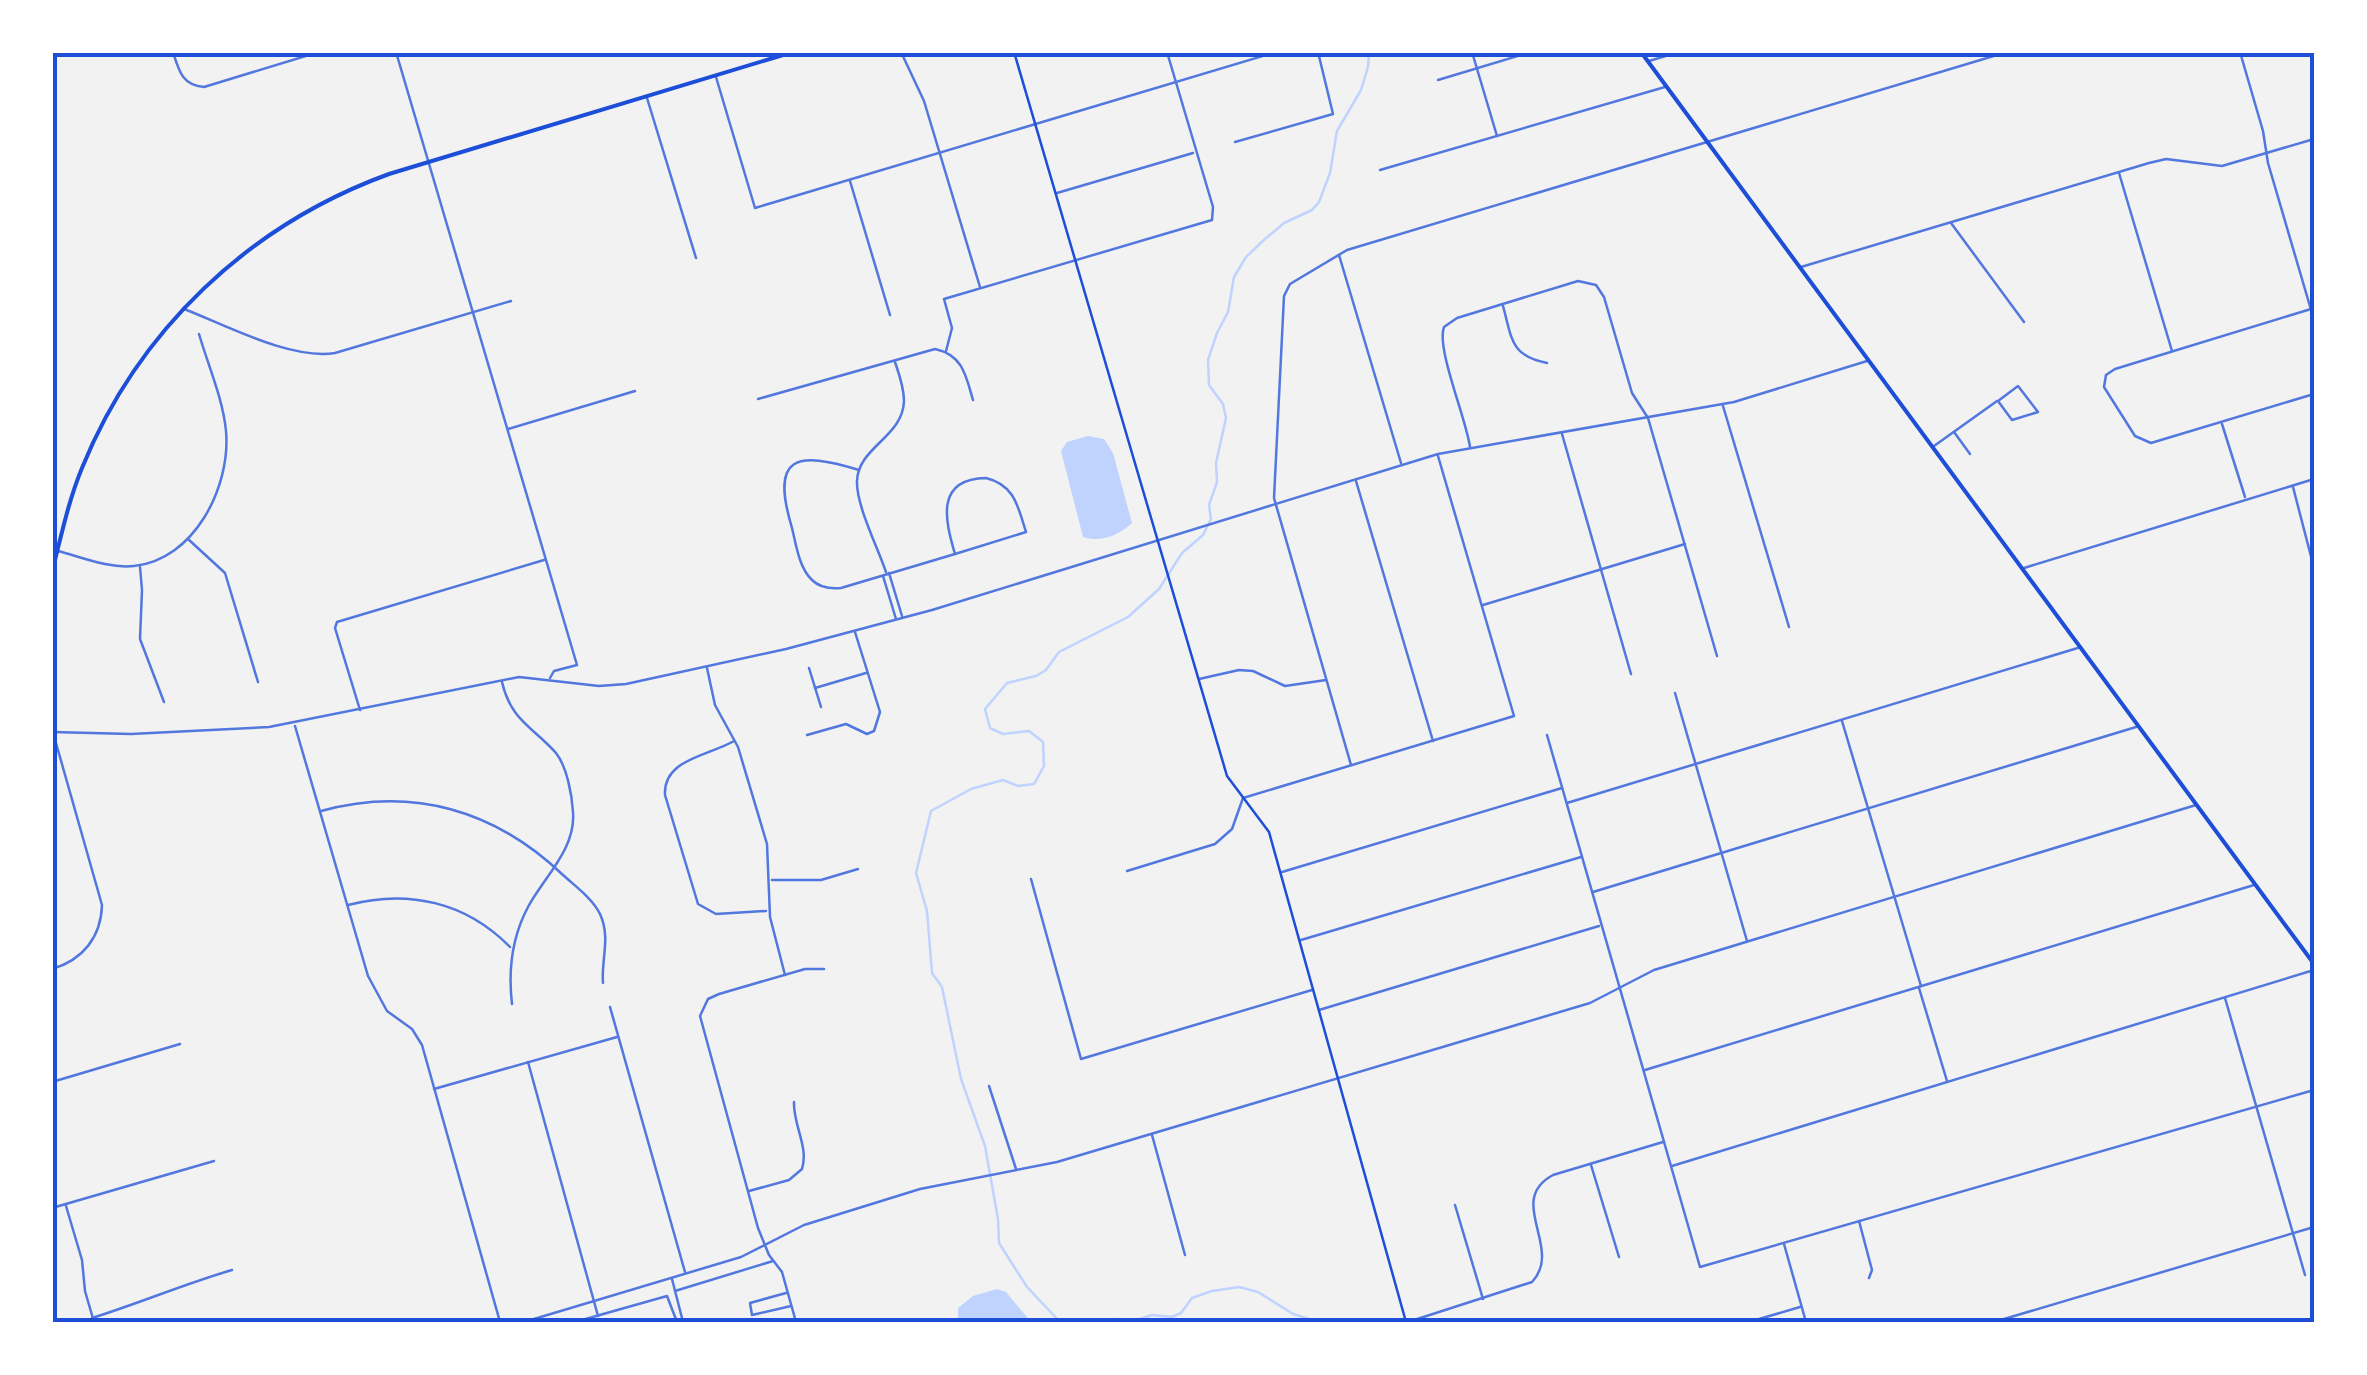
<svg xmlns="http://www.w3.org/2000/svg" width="2367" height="1375" viewBox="0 0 2367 1375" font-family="'Titillium Web',sans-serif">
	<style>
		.water { fill: #bfd3fe }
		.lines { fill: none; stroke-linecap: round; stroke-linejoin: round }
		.stream { stroke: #bfd3fe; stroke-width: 2.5 }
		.minor { stroke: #5277de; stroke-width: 2.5 }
		.tertiary { stroke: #5277de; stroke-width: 2.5 }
		.secondary { stroke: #1d4ed8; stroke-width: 2.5 }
		.primary { stroke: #1d4ed8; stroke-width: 4 }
		.neatline { fill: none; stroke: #1d4ed8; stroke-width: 4 }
	</style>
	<rect width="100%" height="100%" fill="#f2f2f2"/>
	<g class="water">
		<path d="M1088,436l16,3 9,14 19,70c-13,12 -31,20 -49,14l-22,-86 6,-9z"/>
		<path d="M997,1289l9,3 25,30h-73v-14l15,-12z"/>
	</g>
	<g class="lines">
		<g class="stream">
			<path d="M1060,1322l-33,-35 -28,-44 -1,-24 -13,-73 -24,-67 -19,-92 -10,-14 -5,-62 -11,-38 15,-62 40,-22 32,-9 15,6 16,-2 10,-18 -1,-24 -14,-11 -26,3 -13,-6 -5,-19 22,-26 29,-7 10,-6 13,-18 69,-35 31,-28 23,-36 21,-18 8,-16 -2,-14 8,-23 -1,-19 10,-45 -3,-14 -14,-19 -1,-25 9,-27 11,-21 6,-35 12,-20 19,-18 19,-16 28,-13 7,-8 11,-29 7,-42 24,-41 7,-23 1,-15"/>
			<path d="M1094,1322l20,-3 14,3"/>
			<path d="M1130,1322l22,-7 20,2 9,-4 11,-15 20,-7 27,-4 19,5 35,22 26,8"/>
		</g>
		<g class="minor">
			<path d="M173,52c6,19 9,33 31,35l115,-35"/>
			<path d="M396,52l181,613 -23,6 -4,7"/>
			<path d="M901,52l23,49 56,186"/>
			<path d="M1472,52l25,84"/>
			<path d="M2240,52l23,79 5,32 46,157"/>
			<path d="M1649,61l30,-9"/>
			<path d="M716,77l39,131 521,-156"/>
			<path d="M1438,80l93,-28"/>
			<path d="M647,98l49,160"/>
			<path d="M1235,142l98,-28 -15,-62"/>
			<path d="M1380,170l285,-83"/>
			<path d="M2119,173l53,178"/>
			<path d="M850,181l40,134"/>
			<path d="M1057,193l136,-40"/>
			<path d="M1951,223l73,99"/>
			<path d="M1339,255l62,208"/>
			<path d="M1801,267l348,-104 17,-4 56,7 92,-27"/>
			<path d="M1503,306c9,32 7,50 44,57"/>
			<path d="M184,309c42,16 106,51 151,44l176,-52"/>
			<path d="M2311,309l-196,60 -9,6 -2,12 31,49 16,7 163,-49"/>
			<path d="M946,351l6,-23 -8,-29 268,-79 1,-13 -46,-155"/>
			<path d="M2018,386l20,26 -26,8 -14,-19z"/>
			<path d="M758,399l177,-50c28,6 31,27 38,51"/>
			<path d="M1723,406l66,221"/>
			<path d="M2222,424l23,73"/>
			<path d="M508,429l127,-38"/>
			<path d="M1954,432l16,22"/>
			<path d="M1562,434l69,240"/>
			<path d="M1934,446l63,-45"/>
			<path d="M1470,447c-4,-29 -34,-99 -26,-120l13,-9 121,-37 18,4 8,12 28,96 16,25 69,238"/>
			<path d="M859,470c-63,-19 -89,-15 -67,58 4,16 7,40 20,52 8,8 18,9 29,8l114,-34"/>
			<path d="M986,478c29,7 32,29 40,54l-71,22c-10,-34 -20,-75 31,-76z"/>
			<path d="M1356,481l77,260"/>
			<path d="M2293,487l21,81"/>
			<path d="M188,539l37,34 33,109"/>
			<path d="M58,551c23,6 52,18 76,15 60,-6 97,-79 92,-135 -3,-32 -18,-66 -27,-97"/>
			<path d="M140,567l2,23 -2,49 24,63"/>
			<path d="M886,572c-8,-24 -30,-67 -29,-91 1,-34 46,-44 47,-80 0,-14 -5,-27 -9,-39"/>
			<path d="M889,573l13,43"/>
			<path d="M883,576l13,43"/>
			<path d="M1483,605l202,-61"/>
			<path d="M707,668l8,37 23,42 29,97 3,73 15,58"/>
			<path d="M809,668l12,39"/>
			<path d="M1199,679l40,-9 14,1 32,15 41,-6"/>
			<path d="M502,682c9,39 31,45 54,71 11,14 16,42 17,59 3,37 -29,65 -45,95 -16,30 -20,63 -16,97"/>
			<path d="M815,688l51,-15"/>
			<path d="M1675,693l72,248"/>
			<path d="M360,710l-25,-82 2,-6 207,-62"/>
			<path d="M1842,721l79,265"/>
			<path d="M807,735l39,-11 21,10 7,-3 6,-19 -25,-80"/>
			<path d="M1547,735l153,532 614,-177"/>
			<path d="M734,741c-26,15 -71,18 -69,54l33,109 18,10 50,-3"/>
			<path d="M1351,765l-77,-267 10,-202 6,-12 57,-34 660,-198"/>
			<path d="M1567,803l514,-156"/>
			<path d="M321,811c91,-25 174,-1 242,64 12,11 30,24 37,39 11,24 1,45 3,69"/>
			<path d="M1127,871l88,-27 17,-15 11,-31 271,-82 -76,-260"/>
			<path d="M1282,872l280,-84"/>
			<path d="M1031,879l50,180 231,-69"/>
			<path d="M772,880h49l37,-11"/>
			<path d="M1593,892l543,-165"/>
			<path d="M348,905c60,-16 118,-3 162,42"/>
			<path d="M1301,940l280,-83"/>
			<path d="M1919,988l28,93"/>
			<path d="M2225,998l80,277"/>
			<path d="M610,1007l75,265"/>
			<path d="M1319,1010l280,-84"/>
			<path d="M528,1062l70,254"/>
			<path d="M1645,1070l609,-185"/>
			<path d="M52,1082l128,-38"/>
			<path d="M989,1086l27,83"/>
			<path d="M434,1089l183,-52"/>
			<path d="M1152,1135l33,120"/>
			<path d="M1591,1165l28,92"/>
			<path d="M1672,1166l642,-196"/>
			<path d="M749,1191l40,-11 13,-11c7,-22 -9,-44 -8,-67"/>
			<path d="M1455,1205l28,94"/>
			<path d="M66,1206l16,54 3,31 9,31"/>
			<path d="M52,1208l162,-47"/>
			<path d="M1859,1221l13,49 -3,8"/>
			<path d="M1784,1244l22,78"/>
			<path d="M672,1279l11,43"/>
			<path d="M675,1291l98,-30"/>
			<path d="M786,1293l-36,10 2,12 39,-9"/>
			<path d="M92,1318c48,-15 92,-34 140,-48"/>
			<path d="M575,1322l92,-26 10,26"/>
			<path d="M796,1322l-14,-50 -13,-17 -11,-27 -58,-212 8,-17 11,-5 86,-25h19"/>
			<path d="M1408,1322l124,-40c32,-34 -27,-81 21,-107l110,-33"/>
			<path d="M1749,1322l51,-15"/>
			<path d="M1994,1322l320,-95"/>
		</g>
		<g class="tertiary">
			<path d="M2024,568l290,-89"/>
			<path d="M295,726l73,250 19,35 25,18 10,16 78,277"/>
			<path d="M52,729l50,176c-1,32 -19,55 -50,64"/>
			<path d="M52,732l79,2 138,-7 250,-50 80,9 27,-2 160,-35 146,-39 506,-156 296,-52 133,-41"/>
			<path d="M524,1322l217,-65 63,-32 116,-36 137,-27 533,-159 64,-33 542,-165"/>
		</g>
		<path class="secondary" d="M1014,52l213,724 42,56 137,490"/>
		<g class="primary">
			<path d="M1641,52l673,912"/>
			<path d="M52,572c9,-35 16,-70 30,-104 56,-138 167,-243 307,-294l404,-122"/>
		</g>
	</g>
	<rect width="2367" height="1375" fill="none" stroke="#ffffff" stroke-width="110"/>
	<rect x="55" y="55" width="2257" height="1265" class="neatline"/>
</svg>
